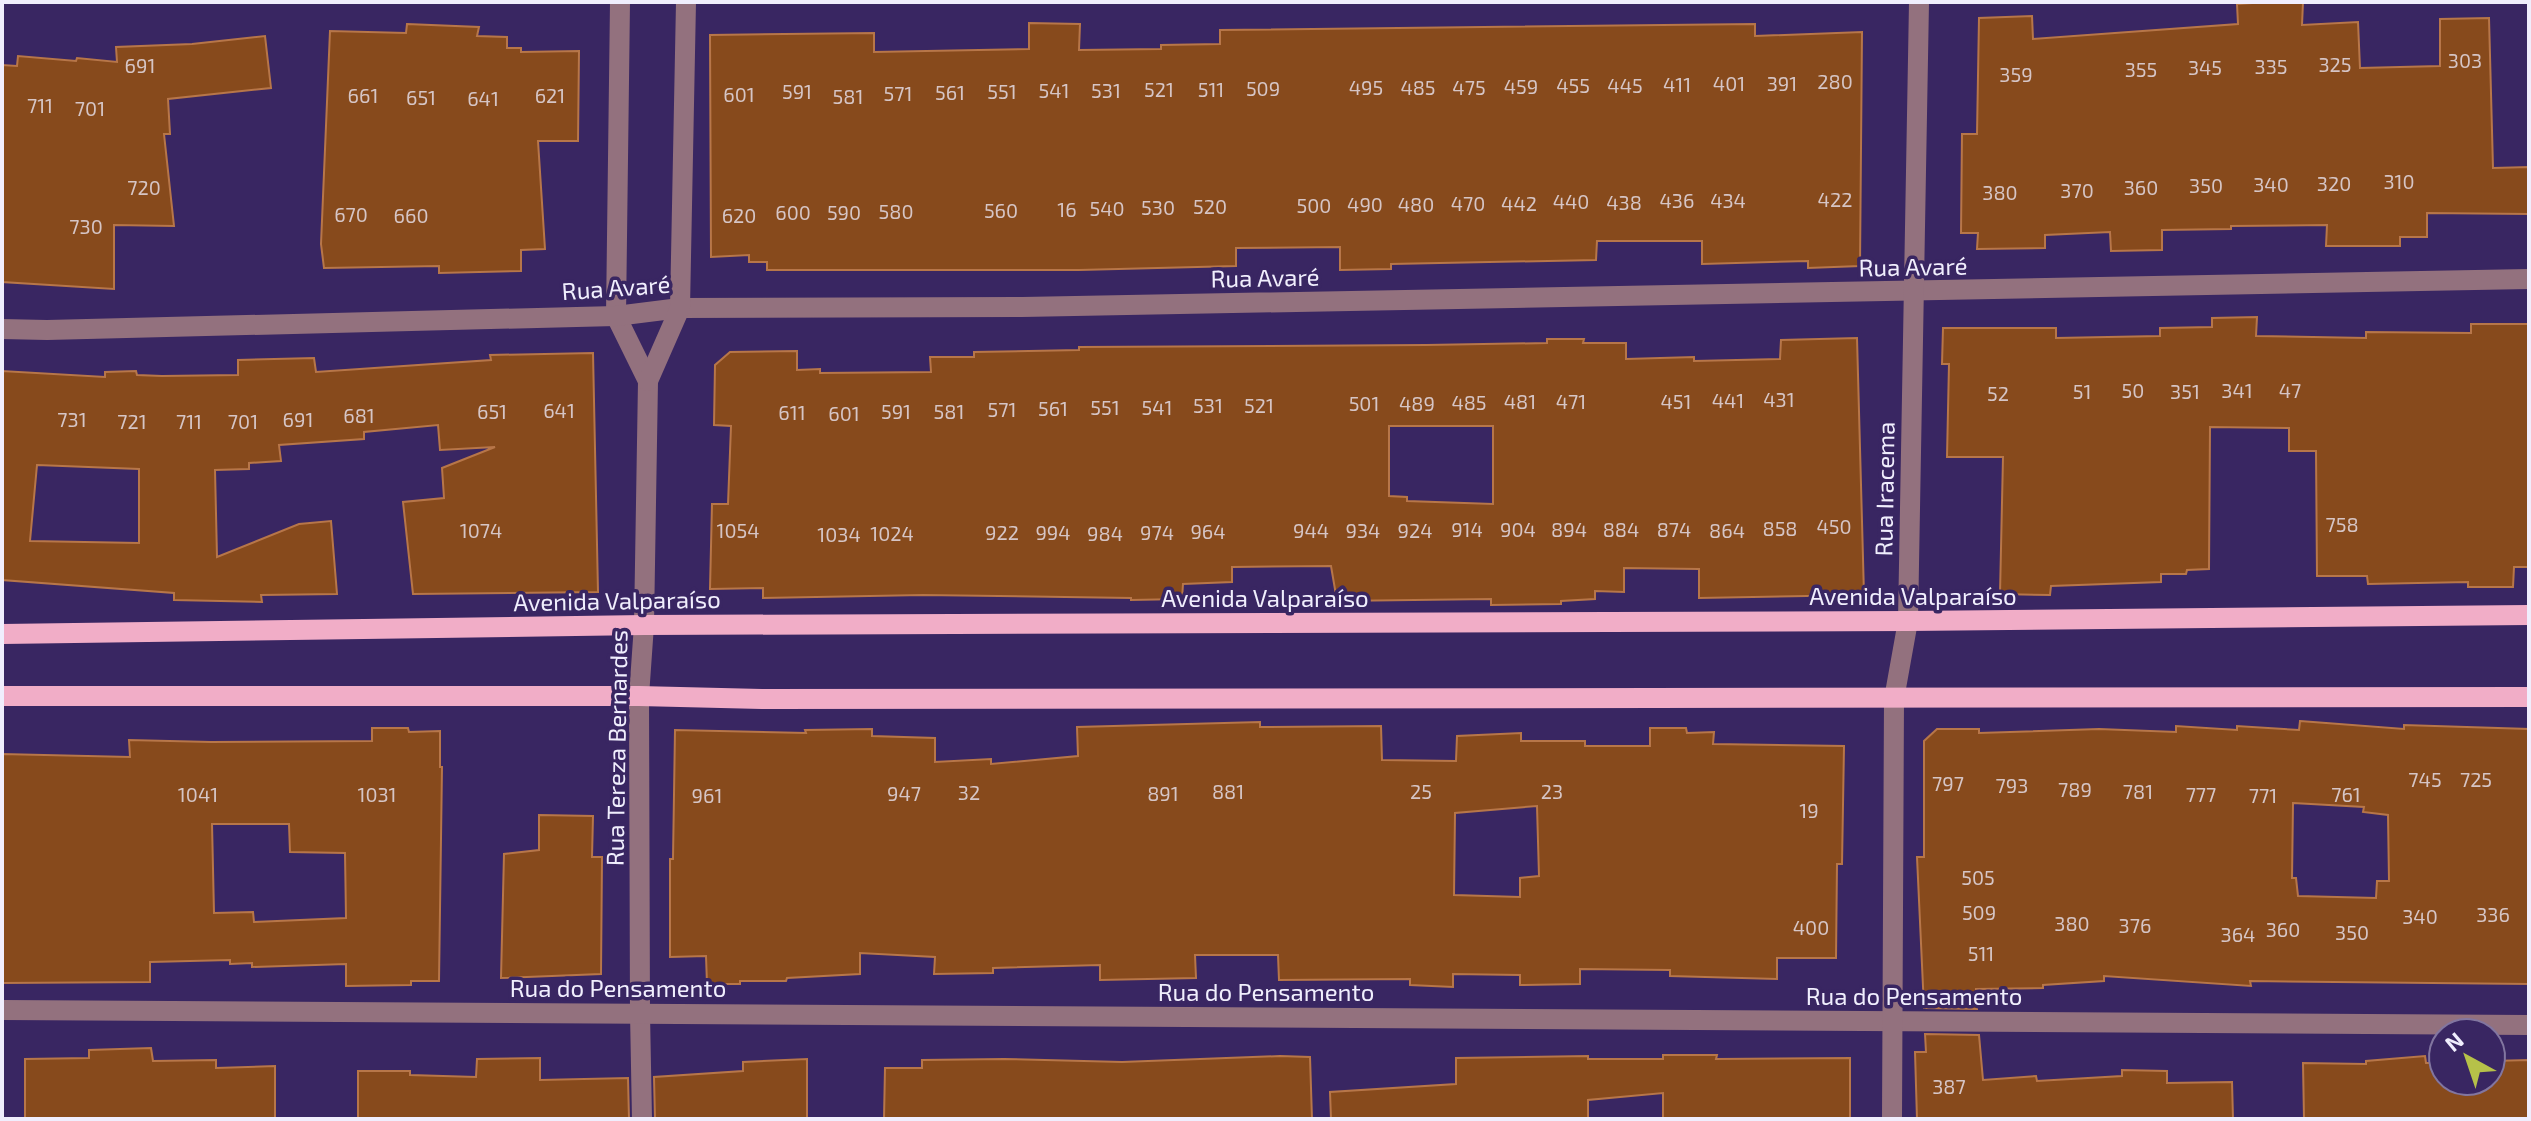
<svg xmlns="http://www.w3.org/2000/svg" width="2531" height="1121" viewBox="0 0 2531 1121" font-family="'Exo 2',sans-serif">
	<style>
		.building { fill: #874a1c; stroke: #b77649; stroke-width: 2; fill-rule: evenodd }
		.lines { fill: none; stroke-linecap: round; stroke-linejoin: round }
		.minor { stroke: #93717e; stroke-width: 20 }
		.major { stroke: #f1adc7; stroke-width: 20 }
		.labels { text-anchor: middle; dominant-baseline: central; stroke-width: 7; stroke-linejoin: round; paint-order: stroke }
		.number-label { font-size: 20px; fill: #d6c5c5 }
		.street-label { font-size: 24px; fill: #f0eefd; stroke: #392662 }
	</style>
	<rect width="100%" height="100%" fill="#392662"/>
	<g class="building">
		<path d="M2268,2h35l-1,23 56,-3 2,46 80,-2v-47l49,-1 4,150 36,-1v47l-102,-1v24h-27v9h-74l1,-21 -96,1v3l-69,1v20l-51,1 -1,-19 -65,3v13l-68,1 1,-16h-17l1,-99h15l2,-116 53,-2 1,23 205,-15 -1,-20z"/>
		<path d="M1029,23l51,1 -1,26 82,-1v-4l59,-1v-14l535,-6v12l107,-4 -2,234 -52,2v-7l-106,3v-23h-105l-1,19 -205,4v5l-51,1v-23l-104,1v18l-157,4h-312v-8h-18v-7l-38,2 -1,-222 164,-2v19l155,-3z"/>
		<path d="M407,24l72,3 -2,9 30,1v11h14v4l58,-1 -1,90h-40l7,108 -24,1v21l-82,2v-7l-115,2 -3,-24 9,-213 76,2z"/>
		<path d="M265,36l6,52 -103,11 2,35h-6l10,92 -60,-1v64l-112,-7v-217l15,1 1,-10 58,5 1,-3 40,4 -1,-15 76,-3z"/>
		<path d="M2257,317l-1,19 110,2v-6l105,1v-9h58v243h-15l-1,20h-45v-5l-100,2 -1,-8h-50l-1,-125h-27v-23l-79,-1 -1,142 -22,1 -1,4h-25v8l-110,4 -1,9 -50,-1 3,-137h-56l2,-93h-7l1,-36h113v10l104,-2v-8l52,-1v-9z"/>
		<path d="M1857,338l7,257 -165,3v-29l-75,-1v24l-29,-1v8l-34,2v3l-70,1v-6l-154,2 -6,-35 -99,1v15l-49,2 -1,15 -51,1v-2l-208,-3 -160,3v-10l-53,1 2,-85h16l3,-78 -17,-1 1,-60 15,-13 67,-1v19l23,-1v4l111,-1 -1,-15h44v-5l105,-2v-3l347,-2 121,-2v-4h37l-1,4h43v16l68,-2v4l86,-2 1,-19zM1389,426h104v78l-86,-3v-4l-18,-1z"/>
		<path d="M593,353l5,239 -185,2 -10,-92 41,-4 -2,-30 53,-21 -55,3 -2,-25 -74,7v7l-85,6 2,16 -32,2v6l-34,1 2,87 82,-33 32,-3 6,73 -76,1 1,7 -88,-2v-7l-172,-13v-209l103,6v-5l31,-1 1,4 25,1 76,-1v-15l76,-2 2,14 175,-12 -1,-5zM37,465l102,4v74l-109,-2z"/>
		<path d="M2300,721l104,8v-4l125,4v255l-279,-3 1,5 -147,-10v5l-61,4v3l-67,1 1,20 -53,-1 -7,-151h7v-116l13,-12h42v4l120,-4 77,3v-6l61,4v-4l62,4zM2293,803l71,4 -1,5 25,3 1,66h-12l-1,17 -78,-2 -2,-18h-4z"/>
		<path d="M1260,722v5l121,-1 1,34 74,1 1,-25 64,-3v8h64v5h65v-18h36l1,5 27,-1 -1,12 131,2 -2,118h-5l-1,94h-59v21l-107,-3v-6l-90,-1v15l-60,1v-10l-67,-1v13l-43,-2v-6l-131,1 -1,-25h-83l1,23 -96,2v-15l-107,3v5l-59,1 1,-17 -75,-4v21l-73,4 -1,3h-46v3h-33l-1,-28 -36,1v-98h3l2,-129 131,3 -1,-3 67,-1v7l63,2v24l56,-3v5l87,-8 -1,-29zM1537,806l2,70 -19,2v19l-66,-2 1,-82z"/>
		<path d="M372,728h36l1,4 31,-1v36h2l-3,214h-28v4l-65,1v-22l-94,3v-4l-22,1v-4l-80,2v20l-148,1v-229l128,3 -1,-17 82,2 161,-1zM212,824h77l1,28 55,1 1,65 -92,4 -1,-10 -39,1z"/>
		<path d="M539,815l54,1 -1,41h10l-1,117 -100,4 3,-124 35,-4z"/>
		<path d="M1925,1034l54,1 4,45 53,-4 1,5 85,-5v-6l45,1v12l65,-1 1,37h-316l-2,-67h11z"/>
		<path d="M151,1048l2,13 63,-1v8l59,-2v53h-250v-60l64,-1v-8z"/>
		<path d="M1663,1055h54l-1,4 134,-1v61h-187v-26l-75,7v19h-257l-1,-27 126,-8v-26l132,-2v3h75z"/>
		<path d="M1280,1056l30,1 2,62h-428l1,-51h37v-8l82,-1 118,3z"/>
		<path d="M2425,1056l1,7h17v18h48v-20l38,-1v59h-225l-1,-56 63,1v-3z"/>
		<path d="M540,1058v22l88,-2 1,41h-271v-48h52v4l66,2 1,-18z"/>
		<path d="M807,1059v60h-152l-1,-42 89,-6v-9z"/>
	</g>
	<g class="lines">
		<g class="minor">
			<path d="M620,2l-4,314 32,65 -4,244 -5,71 1,317 2,106"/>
			<path d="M2,329l45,1 569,-14 64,-8 342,-1 1507,-28"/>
			<path d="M648,381l32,-73 6,-306"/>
			<path d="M2,1010l2527,15"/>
			<path d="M1892,1119l2,-420 14,-78 11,-619"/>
		</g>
		<g class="major">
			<path d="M2,634l642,-9 1264,-4 621,-6"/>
			<path d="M2,696h637l123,3 1767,-2"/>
		</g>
	</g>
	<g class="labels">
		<g class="number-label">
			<text x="2465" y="60">303</text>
			<text x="2335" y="64">325</text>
			<text x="140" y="65">691</text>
			<text x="2271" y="66">335</text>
			<text x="2205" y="67">345</text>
			<text x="2141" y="69">355</text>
			<text x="2016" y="74">359</text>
			<text x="1835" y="81">280</text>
			<text x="1729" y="83">401</text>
			<text x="1782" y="83">391</text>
			<text x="1677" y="84">411</text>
			<text x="1573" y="85">455</text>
			<text x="1625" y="85">445</text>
			<text x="1521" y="86">459</text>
			<text x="1366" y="87">495</text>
			<text x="1418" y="87">485</text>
			<text x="1469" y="87">475</text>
			<text x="1263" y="88">509</text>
			<text x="1159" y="89">521</text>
			<text x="1211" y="89">511</text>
			<text x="1054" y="90">541</text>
			<text x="1106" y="90">531</text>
			<text x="797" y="91">591</text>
			<text x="1002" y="91">551</text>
			<text x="950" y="92">561</text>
			<text x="898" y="93">571</text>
			<text x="739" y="94">601</text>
			<text x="363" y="95">661</text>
			<text x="550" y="95">621</text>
			<text x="848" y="96">581</text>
			<text x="421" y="97">651</text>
			<text x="483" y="98">641</text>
			<text x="40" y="105">711</text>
			<text x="90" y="108">701</text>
			<text x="2399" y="181">310</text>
			<text x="2334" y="183">320</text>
			<text x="2271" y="184">340</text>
			<text x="2206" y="185">350</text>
			<text x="144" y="187">720</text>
			<text x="2141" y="187">360</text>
			<text x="2077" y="190">370</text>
			<text x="2000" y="192">380</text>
			<text x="1835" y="199">422</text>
			<text x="1677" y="200">436</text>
			<text x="1728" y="200">434</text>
			<text x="1571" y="201">440</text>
			<text x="1624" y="202">438</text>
			<text x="1468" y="203">470</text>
			<text x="1519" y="203">442</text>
			<text x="1365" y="204">490</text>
			<text x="1416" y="204">480</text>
			<text x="1314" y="205">500</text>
			<text x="1210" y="206">520</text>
			<text x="1158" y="207">530</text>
			<text x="1107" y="208">540</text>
			<text x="1067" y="209">16</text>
			<text x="1001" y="210">560</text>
			<text x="896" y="211">580</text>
			<text x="793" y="212">600</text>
			<text x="844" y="212">590</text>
			<text x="351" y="214">670</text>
			<text x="411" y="215">660</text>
			<text x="739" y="215">620</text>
			<text x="86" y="226">730</text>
			<text x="2133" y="390">50</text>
			<text x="2237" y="390">341</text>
			<text x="2290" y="390">47</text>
			<text x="2082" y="391">51</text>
			<text x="2185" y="391">351</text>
			<text x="1998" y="393">52</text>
			<text x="1779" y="399">431</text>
			<text x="1728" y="400">441</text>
			<text x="1520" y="401">481</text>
			<text x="1571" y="401">471</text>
			<text x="1676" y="401">451</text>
			<text x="1469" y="402">485</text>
			<text x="1364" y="403">501</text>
			<text x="1417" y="403">489</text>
			<text x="1208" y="405">531</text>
			<text x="1259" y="405">521</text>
			<text x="1105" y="407">551</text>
			<text x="1157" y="407">541</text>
			<text x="1053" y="408">561</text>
			<text x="1002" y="409">571</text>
			<text x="559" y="410">641</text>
			<text x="492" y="411">651</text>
			<text x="896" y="411">591</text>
			<text x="949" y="411">581</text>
			<text x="792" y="412">611</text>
			<text x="844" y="413">601</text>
			<text x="359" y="415">681</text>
			<text x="72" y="419">731</text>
			<text x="298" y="419">691</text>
			<text x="132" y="421">721</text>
			<text x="189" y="421">711</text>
			<text x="243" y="421">701</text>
			<text x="2342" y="524">758</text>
			<text x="1834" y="526">450</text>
			<text x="1780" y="528">858</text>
			<text x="1467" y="529">914</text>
			<text x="1518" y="529">904</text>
			<text x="1569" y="529">894</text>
			<text x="1621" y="529">884</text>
			<text x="1674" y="529">874</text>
			<text x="481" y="530">1074</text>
			<text x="738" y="530">1054</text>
			<text x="1311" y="530">944</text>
			<text x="1363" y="530">934</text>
			<text x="1415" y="530">924</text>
			<text x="1727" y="530">864</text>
			<text x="1208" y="531">964</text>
			<text x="1002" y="532">922</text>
			<text x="1053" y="532">994</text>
			<text x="1157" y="532">974</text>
			<text x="892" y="533">1024</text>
			<text x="1105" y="533">984</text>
			<text x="839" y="534">1034</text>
			<text x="2425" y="779">745</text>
			<text x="2476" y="779">725</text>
			<text x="1948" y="783">797</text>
			<text x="2012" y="785">793</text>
			<text x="2075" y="789">789</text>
			<text x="1228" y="791">881</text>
			<text x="1421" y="791">25</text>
			<text x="1552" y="791">23</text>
			<text x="2138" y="791">781</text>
			<text x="969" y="792">32</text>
			<text x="904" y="793">947</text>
			<text x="1163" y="793">891</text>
			<text x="198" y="794">1041</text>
			<text x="377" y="794">1031</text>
			<text x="2201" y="794">777</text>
			<text x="2346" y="794">761</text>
			<text x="707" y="795">961</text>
			<text x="2263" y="795">771</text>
			<text x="1809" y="810">19</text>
			<text x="1978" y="877">505</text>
			<text x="1979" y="912">509</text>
			<text x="2493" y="914">336</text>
			<text x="2420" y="916">340</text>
			<text x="2072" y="923">380</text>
			<text x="2135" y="925">376</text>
			<text x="1811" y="927">400</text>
			<text x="2283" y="929">360</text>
			<text x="2352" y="932">350</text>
			<text x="2238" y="934">364</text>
			<text x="1981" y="953">511</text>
			<text x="1949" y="1086">387</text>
		</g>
		<g class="street-label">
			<text transform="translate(1913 266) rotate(-1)">Rua Avaré</text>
			<text transform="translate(1265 277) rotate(-1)">Rua Avaré</text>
			<text transform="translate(616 287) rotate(-4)">Rua Avaré</text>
			<text transform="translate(1884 489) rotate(-89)">Rua Iracema</text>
			<text x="1913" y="595">Avenida Valparaíso</text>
			<text x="1265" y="597">Avenida Valparaíso</text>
			<text transform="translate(617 600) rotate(-1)">Avenida Valparaíso</text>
			<text transform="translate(616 748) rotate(-89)">Rua Tereza Bernardes</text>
			<text x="618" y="987">Rua do Pensamento</text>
			<text x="1266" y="991">Rua do Pensamento</text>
			<text x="1914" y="995">Rua do Pensamento</text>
		</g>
	</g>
	<rect width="2531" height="1121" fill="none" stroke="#f0eefd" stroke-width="8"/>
	<g transform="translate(2467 1057) rotate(320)"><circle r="38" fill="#392662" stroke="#8276a0" stroke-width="2"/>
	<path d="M0-6L14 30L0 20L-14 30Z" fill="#b6c149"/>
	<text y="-12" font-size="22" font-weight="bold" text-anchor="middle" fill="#f0eefd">N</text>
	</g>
</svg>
